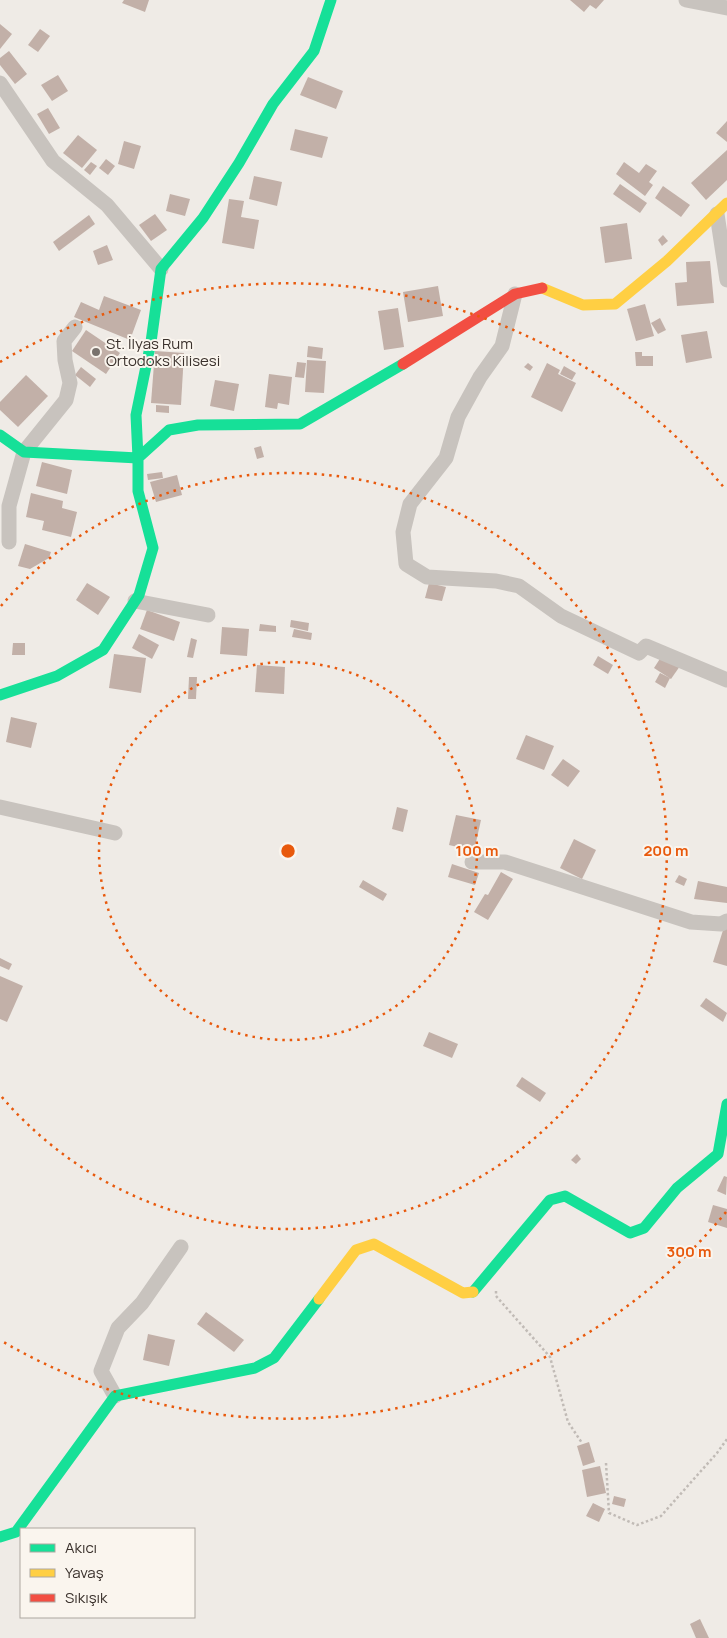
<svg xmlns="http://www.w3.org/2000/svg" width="727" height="1638" viewBox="0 0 727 1638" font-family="Manrope,sans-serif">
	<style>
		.building { fill: #c2b0a8 }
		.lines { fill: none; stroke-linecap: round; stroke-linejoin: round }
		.path { stroke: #c1bbb6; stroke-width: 2.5; stroke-dasharray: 2.5 2.5; stroke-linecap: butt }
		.street { stroke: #c8c3be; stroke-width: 15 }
		.fast { stroke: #16e098; stroke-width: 11 }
		.slow { stroke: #ffcf43; stroke-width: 11 }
		.jam { stroke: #f24e42; stroke-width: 11 }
		.ring { fill: none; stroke: #e8590c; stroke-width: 2.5; stroke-dasharray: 2.5 5 }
		.poi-dot { fill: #79726d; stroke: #faf5ee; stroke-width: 2 }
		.labels { text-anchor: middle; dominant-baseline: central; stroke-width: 4; stroke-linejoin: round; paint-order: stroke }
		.poi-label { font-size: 15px; fill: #3a312c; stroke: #faf5ee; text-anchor: start }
		.centre { fill: #e8590c; stroke: #faf5ee; stroke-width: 2.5 }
		.ring-label { font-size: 15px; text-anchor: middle; font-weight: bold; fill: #e8590c; stroke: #faf5ee; stroke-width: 4; stroke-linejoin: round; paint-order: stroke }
	</style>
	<rect width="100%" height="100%" fill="#efebe6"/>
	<g class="building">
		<path d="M124,0h25l-4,12 -23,-9z"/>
		<path d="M570,0h34l-8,9 -6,-4 -6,7z"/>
		<path d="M0,24l12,10 -12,15z"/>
		<path d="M40,29l10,7 -12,16 -10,-7z"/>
		<path d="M9,51l18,23 -12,10 -15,-19v-7z"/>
		<path d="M58,75l10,16 -16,10 -11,-16z"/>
		<path d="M308,77l35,14 -7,18 -36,-14z"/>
		<path d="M48,108l12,20 -11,6 -12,-20z"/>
		<path d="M727,121v21l-11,-9z"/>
		<path d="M295,129l33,8 -6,21 -32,-8z"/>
		<path d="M78,135l19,15 -15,18 -19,-15z"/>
		<path d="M124,141l17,5 -7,23 -16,-5z"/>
		<path d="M727,150v30l-21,20 -15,-17z"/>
		<path d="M106,159l9,7 -7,9 -9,-7z"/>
		<path d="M91,162l6,4 -7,9 -6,-5z"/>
		<path d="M624,162l15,11 7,-9 11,7 -8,11 4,3 -8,11 -29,-22z"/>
		<path d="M254,176l28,6 -5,24 -28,-7z"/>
		<path d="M620,184l27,19 -7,10 -27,-19z"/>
		<path d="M663,186l27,19 -9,12 -26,-19z"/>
		<path d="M170,194l20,5 -5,17 -19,-5z"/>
		<path d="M229,199l15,2 -3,16 18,3 -5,29 -32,-6z"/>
		<path d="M155,214l12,16 -16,11 -12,-16z"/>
		<path d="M89,215l6,9 -36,27 -6,-9z"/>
		<path d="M627,223l5,36 -27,4 -5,-36z"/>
		<path d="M663,235l5,6 -6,5 -4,-6z"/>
		<path d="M107,245l6,15 -15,5 -5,-14z"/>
		<path d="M710,261l4,42 -37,3 -2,-23 12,-1 -1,-20z"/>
		<path d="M438,286l5,30 -35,6 -5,-30z"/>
		<path d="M104,296l37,14 -11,30 -56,-23 7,-15 18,8z"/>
		<path d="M645,304l9,32 -18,5 -9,-32z"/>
		<path d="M398,308l6,39 -20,3 -6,-39z"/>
		<path d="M660,318l6,12 -8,4 -7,-11z"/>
		<path d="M86,330l34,23 -14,21 -34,-23z"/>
		<path d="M707,331l5,27 -26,5 -5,-28z"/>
		<path d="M308,346l15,2 -1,11 -15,-2z"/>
		<path d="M155,351l29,2 -3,52 -30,-2z"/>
		<path d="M635,352h7v4h11v10h-17z"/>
		<path d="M307,360l19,1 -2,32 -19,-1z"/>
		<path d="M297,362l9,1 -2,15 -9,-1z"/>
		<path d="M528,363l5,4 -3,4 -6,-4z"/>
		<path d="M547,363l13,7 -2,4 18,9 -14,29 -31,-15z"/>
		<path d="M564,366l12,7 -4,7 -12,-6z"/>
		<path d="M81,367l15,12 -6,8 -15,-12z"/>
		<path d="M269,374l23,3 -3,28 -11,-2 -1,6 -12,-2z"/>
		<path d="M26,375l22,21 -30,31 -18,-17v-8z"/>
		<path d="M215,380l24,4 -5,27 -24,-5z"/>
		<path d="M156,405l13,1v7l-13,-1z"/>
		<path d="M261,446l3,11 -7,2 -3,-11z"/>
		<path d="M42,462l30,8 -5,24 -31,-8z"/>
		<path d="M162,472l1,6 -15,2 -1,-6z"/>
		<path d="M177,475l5,20 -26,7 -6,-20z"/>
		<path d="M31,493l32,8 -1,7 15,4 -6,25 -29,-7 2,-9 -18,-4z"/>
		<path d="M25,544l26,8 -2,6 -19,11 -12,-3z"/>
		<path d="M87,583l23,14 -12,18 -22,-15z"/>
		<path d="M429,583l17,4 -4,14 -17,-3z"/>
		<path d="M147,610l33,12 -6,19 -34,-12z"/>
		<path d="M291,620l18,3 -1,8 -18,-4z"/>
		<path d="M260,624l16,2v6l-17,-1z"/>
		<path d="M222,627l27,2 -2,27 -27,-2z"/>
		<path d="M294,629l18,4 -1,7 -19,-3z"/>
		<path d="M139,634l20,11 -7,14 -20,-11z"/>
		<path d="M191,638l6,2 -4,18 -6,-1z"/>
		<path d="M13,643h12v12h-13z"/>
		<path d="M114,654l32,4 -5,35 -32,-5z"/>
		<path d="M663,654l17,12 -9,13 -17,-11z"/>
		<path d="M598,656l15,9 -5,9 -15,-9z"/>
		<path d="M257,665l28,2 -1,27 -29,-2z"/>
		<path d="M660,673l10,5 -5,10 -10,-6z"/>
		<path d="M189,677h8l-1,22h-8z"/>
		<path d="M11,717l26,6 -6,25 -25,-6z"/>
		<path d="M526,735l28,11 -10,24 -28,-11z"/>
		<path d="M563,759l17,12 -12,16 -17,-12z"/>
		<path d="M397,807l11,3 -5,22 -11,-3z"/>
		<path d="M456,815l25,5 -7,31 -25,-6z"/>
		<path d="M574,839l22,11 -14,29 -22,-11z"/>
		<path d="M452,864l27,9 -4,12 -27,-8z"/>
		<path d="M501,872l12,7 -25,41 -14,-8 11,-18 3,1z"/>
		<path d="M679,875l8,4 -3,7 -9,-4z"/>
		<path d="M363,880l24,14 -4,7 -24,-14z"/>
		<path d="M698,881l29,6v16l-33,-4z"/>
		<path d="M724,927l3,1v38l-14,-4z"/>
		<path d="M0,958l12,6 -3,6 -9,-4z"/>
		<path d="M0,976l23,10 -16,36 -7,-3z"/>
		<path d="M706,998l21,15 -4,9 -23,-16z"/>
		<path d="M429,1032l29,12 -6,14 -29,-12z"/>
		<path d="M522,1077l24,16 -6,9 -24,-16z"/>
		<path d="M577,1154l4,5 -5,5 -5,-4z"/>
		<path d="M724,1176l3,1 -1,18 -9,-4z"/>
		<path d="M713,1205l14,4v19l-19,-6z"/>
		<path d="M206,1312l38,28 -10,12 -37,-28z"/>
		<path d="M148,1334l27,6 -6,26 -26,-6z"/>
		<path d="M589,1442l6,20 -12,4 -6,-20z"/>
		<path d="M600,1466l6,27 -19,4 -5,-27z"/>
		<path d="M614,1496l12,3 -2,8 -12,-3z"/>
		<path d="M593,1503l12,6 -6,13 -13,-6z"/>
		<path d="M700,1619l9,19h-13l-6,-14z"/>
	</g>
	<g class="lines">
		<g class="path">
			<path d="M496,1291v5l54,61 18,65 14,21"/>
			<path d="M606,1463l3,50 28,12 24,-9 56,-63 10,-14"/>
		</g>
		<g class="street">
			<path d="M686,0l41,8"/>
			<path d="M0,83l53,78 54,44 54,64"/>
			<path d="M717,214l10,66"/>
			<path d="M515,294l-13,52 -22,31 -22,40 -12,41 -36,46 -7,28 3,32 21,13 69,4 23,5 42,30 78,37 7,-7 81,34"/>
			<path d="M9,542v-36l15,-54 42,-52 4,-17 -5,-23 -1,-19 11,-14"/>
			<path d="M135,601l73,14"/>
			<path d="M0,807l115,26"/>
			<path d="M472,862h33l186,60 30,2 6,-3"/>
			<path d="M115,1396l-14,-25 17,-43 24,-25 39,-56"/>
		</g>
		<g class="fast">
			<path d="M0,435l24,17 114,6 -2,-43 15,-73 10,-73 42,-51 36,-55 34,-59 41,-53 17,-51"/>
			<path d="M0,695l57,-19 46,-26 36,-55 14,-47 -15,-57v-33l31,-28 29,-5 102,-1 103,-60"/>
			<path d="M473,1292l77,-92 15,-4 65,37 14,-5 33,-40 41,-34 9,-50"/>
			<path d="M0,1537l16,-5 99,-136 140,-28 19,-10 45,-59"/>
		</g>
		<g class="slow">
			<path d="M542,288l41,17 32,-1 52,-43 60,-58"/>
			<path d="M319,1299l37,-49 18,-6 89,49 10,-1"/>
		</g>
		<path class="jam" d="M403,364l112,-70 27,-6"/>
	</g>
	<g class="ring">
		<circle cx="288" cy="851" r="189"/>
		<path d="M1 606A378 378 0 1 1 1 1096"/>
		<path d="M726 1212A567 567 0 0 1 0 1340M0 362A567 567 0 0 1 726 490"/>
	</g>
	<circle class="poi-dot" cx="96" cy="352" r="5"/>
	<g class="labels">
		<g class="poi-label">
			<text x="106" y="343">St. İlyas Rum<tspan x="106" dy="17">Ortodoks Kilisesi</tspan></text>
		</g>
	</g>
	<circle cx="288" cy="851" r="8" class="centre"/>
	<g class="ring-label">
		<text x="477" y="856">100 m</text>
		<text x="666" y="856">200 m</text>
		<text x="689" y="1257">300 m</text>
	</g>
	<rect x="20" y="1528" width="175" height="90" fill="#faf5ee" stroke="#ada7a0"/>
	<rect x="30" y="1544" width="25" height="8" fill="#16e098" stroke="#ada7a0"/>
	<text x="65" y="1553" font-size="15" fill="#3a312c">Akıcı</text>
	<rect x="30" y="1569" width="25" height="8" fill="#ffcf43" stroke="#ada7a0"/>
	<text x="65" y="1578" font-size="15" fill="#3a312c">Yavaş</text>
	<rect x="30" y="1594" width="25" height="8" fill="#f24e42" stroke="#ada7a0"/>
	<text x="65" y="1603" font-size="15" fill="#3a312c">Sıkışık</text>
</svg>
